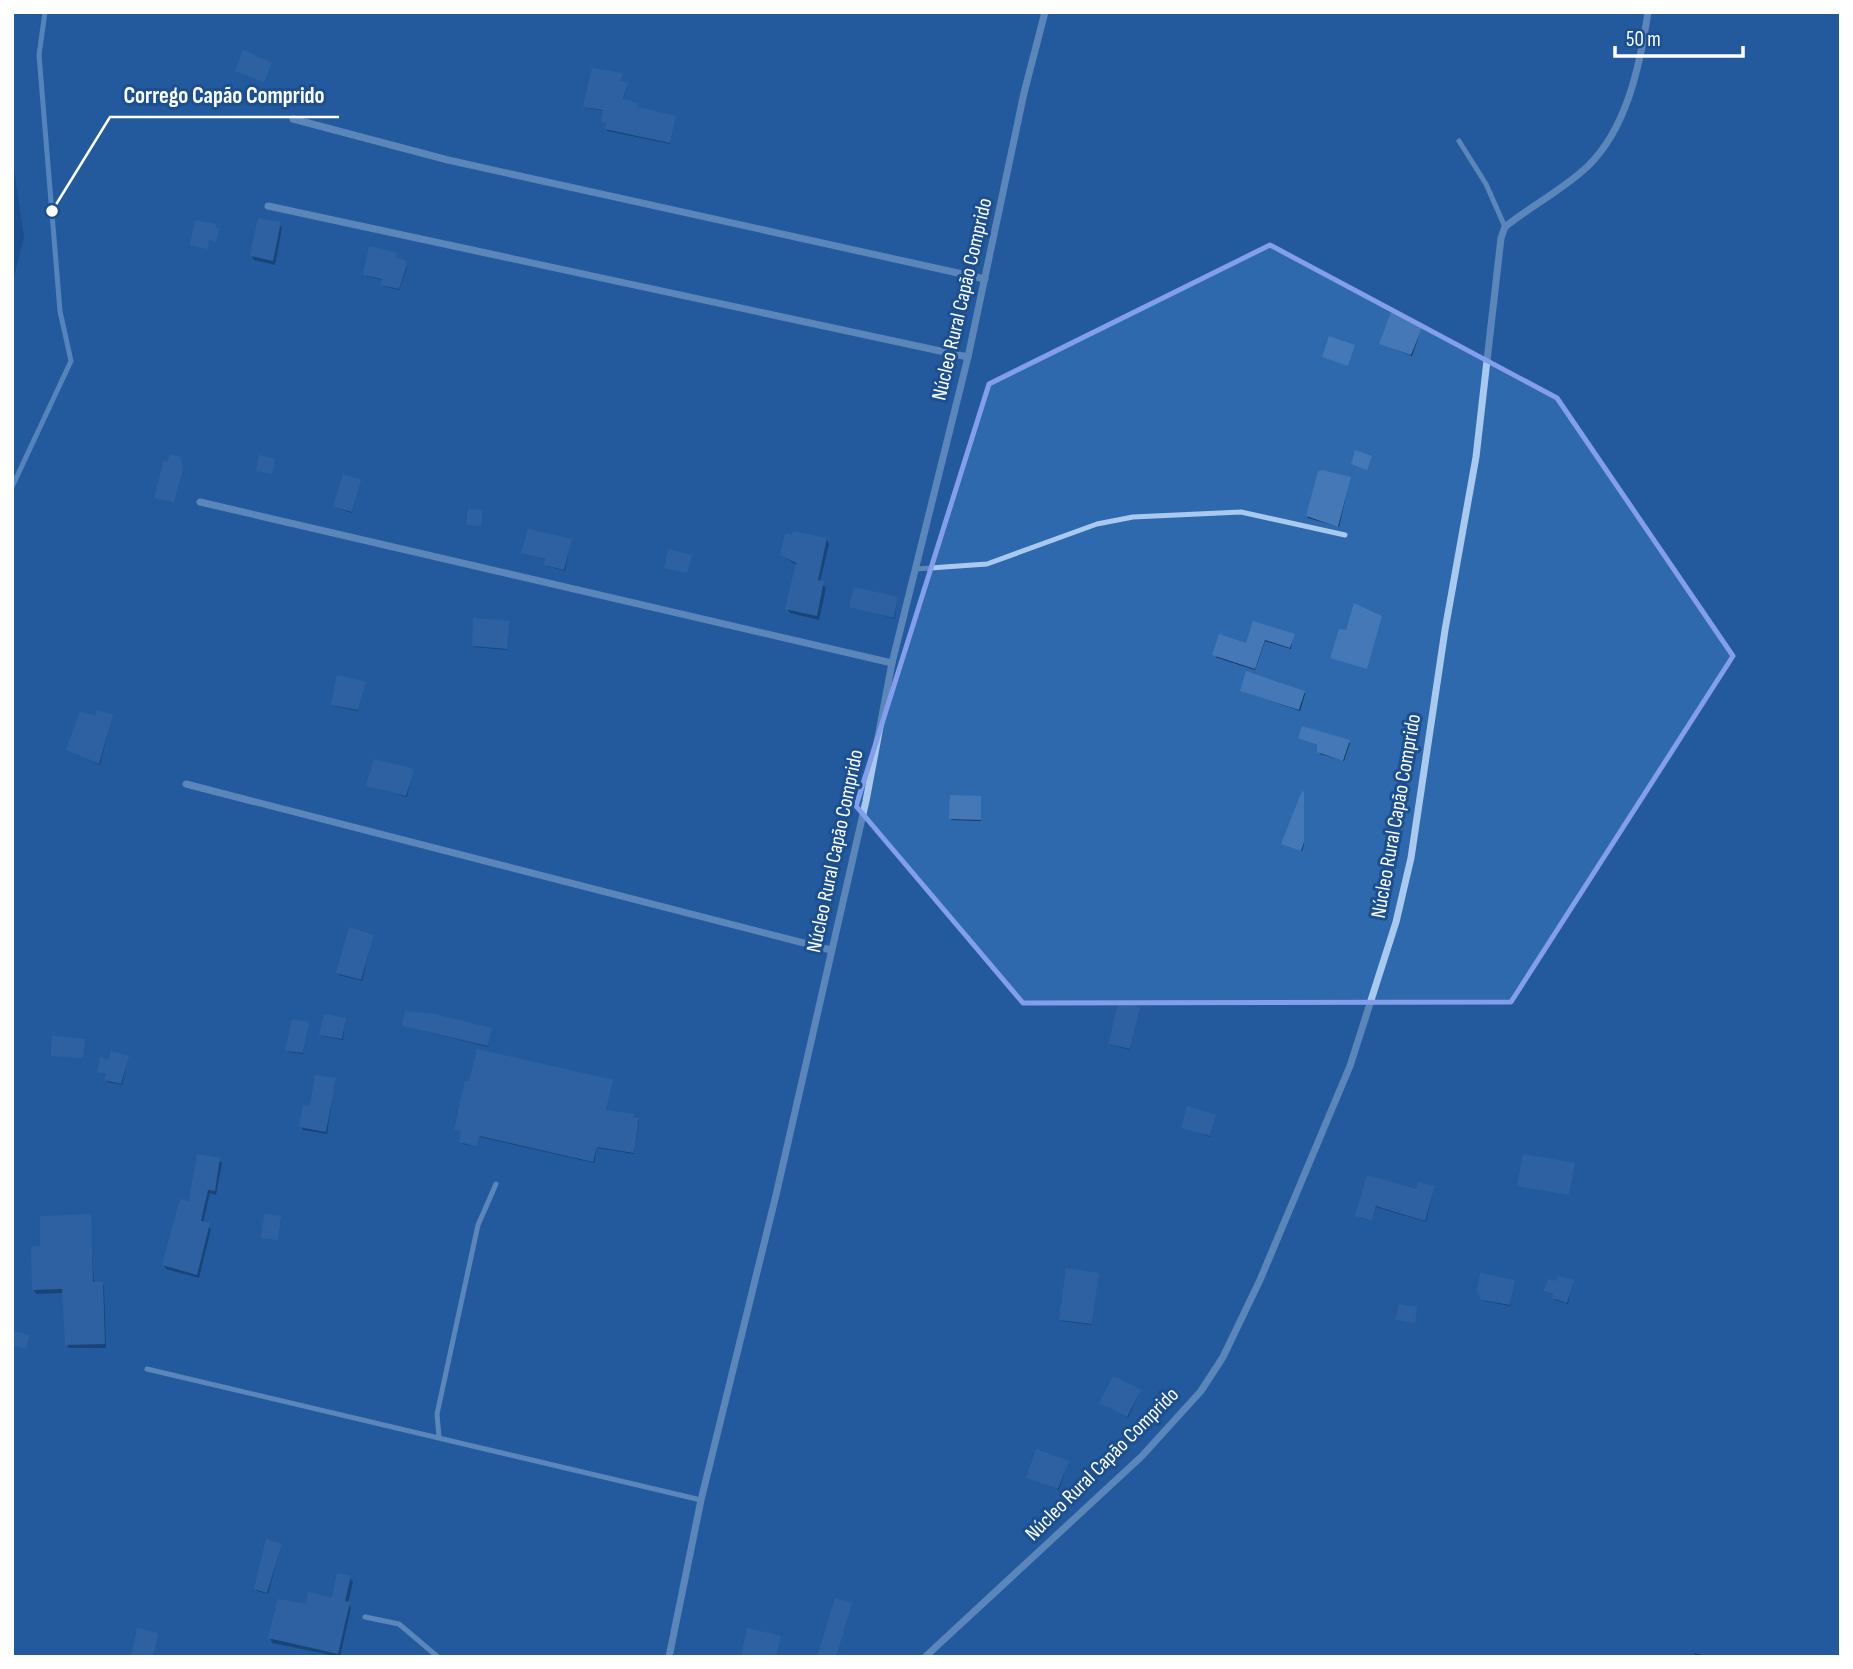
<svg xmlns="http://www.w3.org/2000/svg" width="1853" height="1669" viewBox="0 0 1853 1669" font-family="'Sofia Sans Condensed',sans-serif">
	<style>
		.green { fill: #2e69ad }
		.shadow { fill: #0007 }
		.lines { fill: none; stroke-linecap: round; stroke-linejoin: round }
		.stream { stroke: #9cc4f0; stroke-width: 5 }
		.building { fill: #4478b7 }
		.lane { stroke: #a9c9ee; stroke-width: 5 }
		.street { stroke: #a9c9ee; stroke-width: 7 }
		.marked { fill: none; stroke: #839eea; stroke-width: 5; stroke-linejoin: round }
		.labels { text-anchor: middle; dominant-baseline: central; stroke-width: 6; stroke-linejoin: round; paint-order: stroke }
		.street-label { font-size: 21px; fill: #fff; stroke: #1b4f8f }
		.leader { fill: none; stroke: #fff; stroke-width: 2.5 }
		.callout-dot { fill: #fff; stroke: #1b4f8f; stroke-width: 2.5 }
		.callout-label { font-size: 23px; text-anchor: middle; font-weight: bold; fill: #fff; stroke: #1b4f8f; stroke-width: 6; stroke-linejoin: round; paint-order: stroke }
	</style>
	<rect width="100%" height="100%" fill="#1b4f8f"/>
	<path class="green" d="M12,12h1829v1645h-1829v-1372l12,-48 -12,-82z"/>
	<g class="shadow">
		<path d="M622,75l-1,8 6,3 -4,15 14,4 1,4 37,9 -5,26 -63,-13 1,-7 -5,-2 2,-11 -19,-3z"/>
		<path d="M280,224l2,4 -7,37 -21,-5 -3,-5z"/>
		<path d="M396,254v6l8,2 3,6 -8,22 -16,-4v-6l-17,-4z"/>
		<path d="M1423,324l-11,32 -31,-12z"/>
		<path d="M1350,479l-11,48 -31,-9 -1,-2z"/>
		<path d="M360,481l-8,32 -16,-5 -1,-2z"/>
		<path d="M793,537l33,2 3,5 -9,38 6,6 -7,32 -29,-7 -3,-5 10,-42 -15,-11z"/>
		<path d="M571,540l-6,31 -18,-5v-6l-24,-7z"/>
		<path d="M897,599l-2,20 -44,-13z"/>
		<path d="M508,623l-1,27 -33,-3 -1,-1z"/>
		<path d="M1254,623l39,12 -2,14 -26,-8 -10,29 -40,-13 32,-12z"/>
		<path d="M364,684l-6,27 -24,-5 -1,-2z"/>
		<path d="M1242,691l62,1 1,2 -5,17z"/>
		<path d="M112,716l-12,49 -31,-14 -1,-1z"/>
		<path d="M1300,738l49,4 1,1 -6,18 -24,-7 -1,-8z"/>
		<path d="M412,771l-5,26 -39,-11z"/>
		<path d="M1303,793l1,51 -2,7 -19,-7z"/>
		<path d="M980,798l1,23 -29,-1 -1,-1z"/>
		<path d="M373,936l-11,45 -23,-6 -1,-2z"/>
		<path d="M1139,1008l-9,42 -19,-5 -1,-1z"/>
		<path d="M345,1020l-2,20 -21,-4 -1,-2z"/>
		<path d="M308,1023l-5,31 -15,-2 -1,-2z"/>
		<path d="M403,1026l87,4 1,2 -3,15z"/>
		<path d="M128,1058l-6,27 -15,-3v-7l-8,-3 11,-10z"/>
		<path d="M335,1079l-8,55 -24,-4 -2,-4z"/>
		<path d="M611,1082l-5,30 28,3 5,6 -5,33 -37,-6 -3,15 -114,-26 -3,10 -15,-3 1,-11 -7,-3z"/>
		<path d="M1215,1116l-5,21 -27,-10z"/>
		<path d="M219,1160l3,3 -6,32 -6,-2 -7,30 8,6 -12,49 -33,-9 -2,-4 26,-62z"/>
		<path d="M1574,1165l-5,30 -51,-10z"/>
		<path d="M1368,1177l49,15 17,-4 -8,34 -50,-15 -4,14 -14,-4z"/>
		<path d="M90,1216l4,67h8l2,4 2,61h-38l-4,-55 -28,1 -2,-4 8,-42z"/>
		<path d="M1098,1274l-6,51 -30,-4 -1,-1z"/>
		<path d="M1514,1281l-4,25 -27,-5 -4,-10z"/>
		<path d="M1572,1282l-4,22 -13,-4v-5l-10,-4z"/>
		<path d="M1140,1391l-12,27 -26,-14z"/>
		<path d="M1068,1462l-9,28 -31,-13z"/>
		<path d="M281,1546l-13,48 -11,-3 -1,-2z"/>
		<path d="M350,1578l3,4 -5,21 3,5 -11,49 -68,-14 -2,-5 37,-32 26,-6z"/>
		<path d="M1695,1653l14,4h-15z"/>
	</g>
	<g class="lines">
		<path class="stream" d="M12,487l59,-126 -11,-50 -21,-256 6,-43"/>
	</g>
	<g class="building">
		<path d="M243,50l29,13 -8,19 -29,-11z"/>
		<path d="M592,68l31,5 -2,8 7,2 -5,16 15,4v4l38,9 -6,27 -65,-14 1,-6 -5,-1 2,-12 -20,-3z"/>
		<path d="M258,218l23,4 -8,39 -23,-5z"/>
		<path d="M195,220l21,4 -1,3 4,1 -3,14 -7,-2 -1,9 -18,-4z"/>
		<path d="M369,246l28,7 -1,5 9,2 2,5 -8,24 -19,-4 2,-6 -19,-4z"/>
		<path d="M1391,312l33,11 -13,32 -32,-11z"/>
		<path d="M1329,336l26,9 -7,21 -26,-9z"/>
		<path d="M1355,450l17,6 -5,14 -16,-6z"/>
		<path d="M170,454l11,3 2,12 -9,33 -20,-4 10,-38 3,2z"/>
		<path d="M259,455l16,4 -3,15 -16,-3z"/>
		<path d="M1322,470l29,7 -13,50 -32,-11 12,-45z"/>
		<path d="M343,474l18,6 -9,32 -19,-5z"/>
		<path d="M468,509l15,1 -2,16 -15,-1z"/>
		<path d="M528,529l44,10 -8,31 -20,-5 1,-6 -24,-6z"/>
		<path d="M793,531l34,7 -9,42 6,1 -7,35 -32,-7 11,-46 -16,-8 5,-22 7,2z"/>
		<path d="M668,549l24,6 -5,18 -23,-5z"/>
		<path d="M854,587l44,10 -4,21 -45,-11z"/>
		<path d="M1354,603l28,13 -15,53 -37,-11 9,-29 7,1z"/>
		<path d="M473,618l36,3 -2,28 -35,-3z"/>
		<path d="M1253,621l42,13 -5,14 -25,-8 -10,29 -43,-14 7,-21 27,9z"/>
		<path d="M1246,671l59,20 -6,19 -59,-19z"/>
		<path d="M337,675l29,7 -8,28 -27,-5z"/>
		<path d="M97,710l16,5 -14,49 -33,-14 14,-39 15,5z"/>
		<path d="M1302,726l48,14 -7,21 -26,-9v-7l-19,-7z"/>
		<path d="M374,759l40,10 -8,27 -40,-10z"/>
		<path d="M1302,791l2,1v50l-3,9 -20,-7z"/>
		<path d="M950,795l31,1v24l-32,-1z"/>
		<path d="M349,927l25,8 -13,45 -25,-7z"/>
		<path d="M1119,1001l21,6 -10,42 -22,-5z"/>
		<path d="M405,1011l29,3 58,14 -4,18 -86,-20z"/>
		<path d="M324,1014l22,4 -4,21 -23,-4z"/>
		<path d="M292,1019l17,3 -6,31 -18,-2z"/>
		<path d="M52,1036l33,3 -2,19 -32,-2z"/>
		<path d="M477,1049l136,31 -7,30 29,4 -1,3 5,1 -5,35 -37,-6 -4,15 -113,-26 -3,11 -18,-5 2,-10 -7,-2 11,-49h4z"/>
		<path d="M111,1051l18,5 -8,28 -17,-4 2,-6 -9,-2 3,-15 8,3z"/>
		<path d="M315,1075l21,3 -10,54 -27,-5 4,-22 7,1z"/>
		<path d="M1187,1106l29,9 -6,21 -29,-8z"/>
		<path d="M197,1154l23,4 -5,33 -7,-1 -7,31 9,2 -13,52 -35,-10 18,-66 9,2z"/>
		<path d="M1523,1154l52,9 -6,32 -52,-9z"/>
		<path d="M1367,1175l49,14 2,-7 17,4 -10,35 -49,-15 -4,15 -17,-5z"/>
		<path d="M91,1214l2,68h10l2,62 -40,1 -3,-56 -30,1 -1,-43 9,-1v-30z"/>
		<path d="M264,1214l17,2 -3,24 -17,-2z"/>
		<path d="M1066,1268l33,5 -7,51 -33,-4z"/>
		<path d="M1480,1273l35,7 -5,25 -29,-5 -4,-9z"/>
		<path d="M1558,1276l16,4 -7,23 -15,-5 1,-4 -10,-3 5,-12 8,2z"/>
		<path d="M1399,1304l18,3 -2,16 -19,-3z"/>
		<path d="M12,1331l17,4 -3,14 -14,-4z"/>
		<path d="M1113,1376l28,14 -14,27 -28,-14z"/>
		<path d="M1036,1449l33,12 -11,28 -32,-11z"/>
		<path d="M266,1539l16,5 -15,49 -13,-4z"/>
		<path d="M337,1573l14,3 -6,25 5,1 -12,52 -70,-16 10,-39 28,5 2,-12 24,6z"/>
		<path d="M835,1598l17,5 -16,54h-19z"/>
		<path d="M137,1628l21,5 -5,24h-22z"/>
		<path d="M747,1628l34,8 -5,21h-35z"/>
	</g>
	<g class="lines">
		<g class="lane">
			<path d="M1459,141l27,43 19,43"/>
			<path d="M916,569l71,-5 110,-40 36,-7 108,-5 104,23"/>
			<path d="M147,1369l554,131"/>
			<path d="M439,1437l-2,-23 41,-189 18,-41"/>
			<path d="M365,1617l34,7 39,33"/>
		</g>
		<g class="street">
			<path d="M293,119l155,41 537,119"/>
			<path d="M268,206l700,151"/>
			<path d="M200,502l692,161"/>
			<path d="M186,784l645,166"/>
			<path d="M669,1657l32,-157 75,-305 90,-394 26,-138 76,-306 56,-264 21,-81"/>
			<path d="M925,1657l217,-201 59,-65 22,-34 37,-77 90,-214 46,-144 15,-64 34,-228 31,-173 25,-219 4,-11c26,-21 59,-38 83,-61 39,-38 52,-101 60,-154"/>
		</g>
	</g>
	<path d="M0 0H1853V1669H0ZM1270,245l287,153 176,258 -222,346 -488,1 -167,-197 133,-422z" fill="#1b4f8f" fill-opacity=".55" fill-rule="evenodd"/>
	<path class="marked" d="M1270,245l287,153 176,258 -222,346 -488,1 -167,-197 133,-422z"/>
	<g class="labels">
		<g class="street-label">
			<text transform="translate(962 299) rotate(-77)">Núcleo Rural Capão Comprido</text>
			<text transform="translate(1396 816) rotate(-80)">Núcleo Rural Capão Comprido</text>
			<text transform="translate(835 851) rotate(-78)">Núcleo Rural Capão Comprido</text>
			<text transform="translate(1102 1464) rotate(-45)">Núcleo Rural Capão Comprido</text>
		</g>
	</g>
	<path class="leader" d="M52 211L110 117H339"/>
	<circle class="callout-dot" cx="52" cy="211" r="7"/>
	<g class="callout-label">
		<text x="224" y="103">Corrego Capão Comprido</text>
	</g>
	<rect width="1853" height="1669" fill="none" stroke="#ffffff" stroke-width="28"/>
	<path d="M1615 46v10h128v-10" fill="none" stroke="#ffffff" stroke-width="3.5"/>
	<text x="1626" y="46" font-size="21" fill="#ffffff" stroke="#1b4f8f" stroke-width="5" paint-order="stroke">50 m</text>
</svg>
